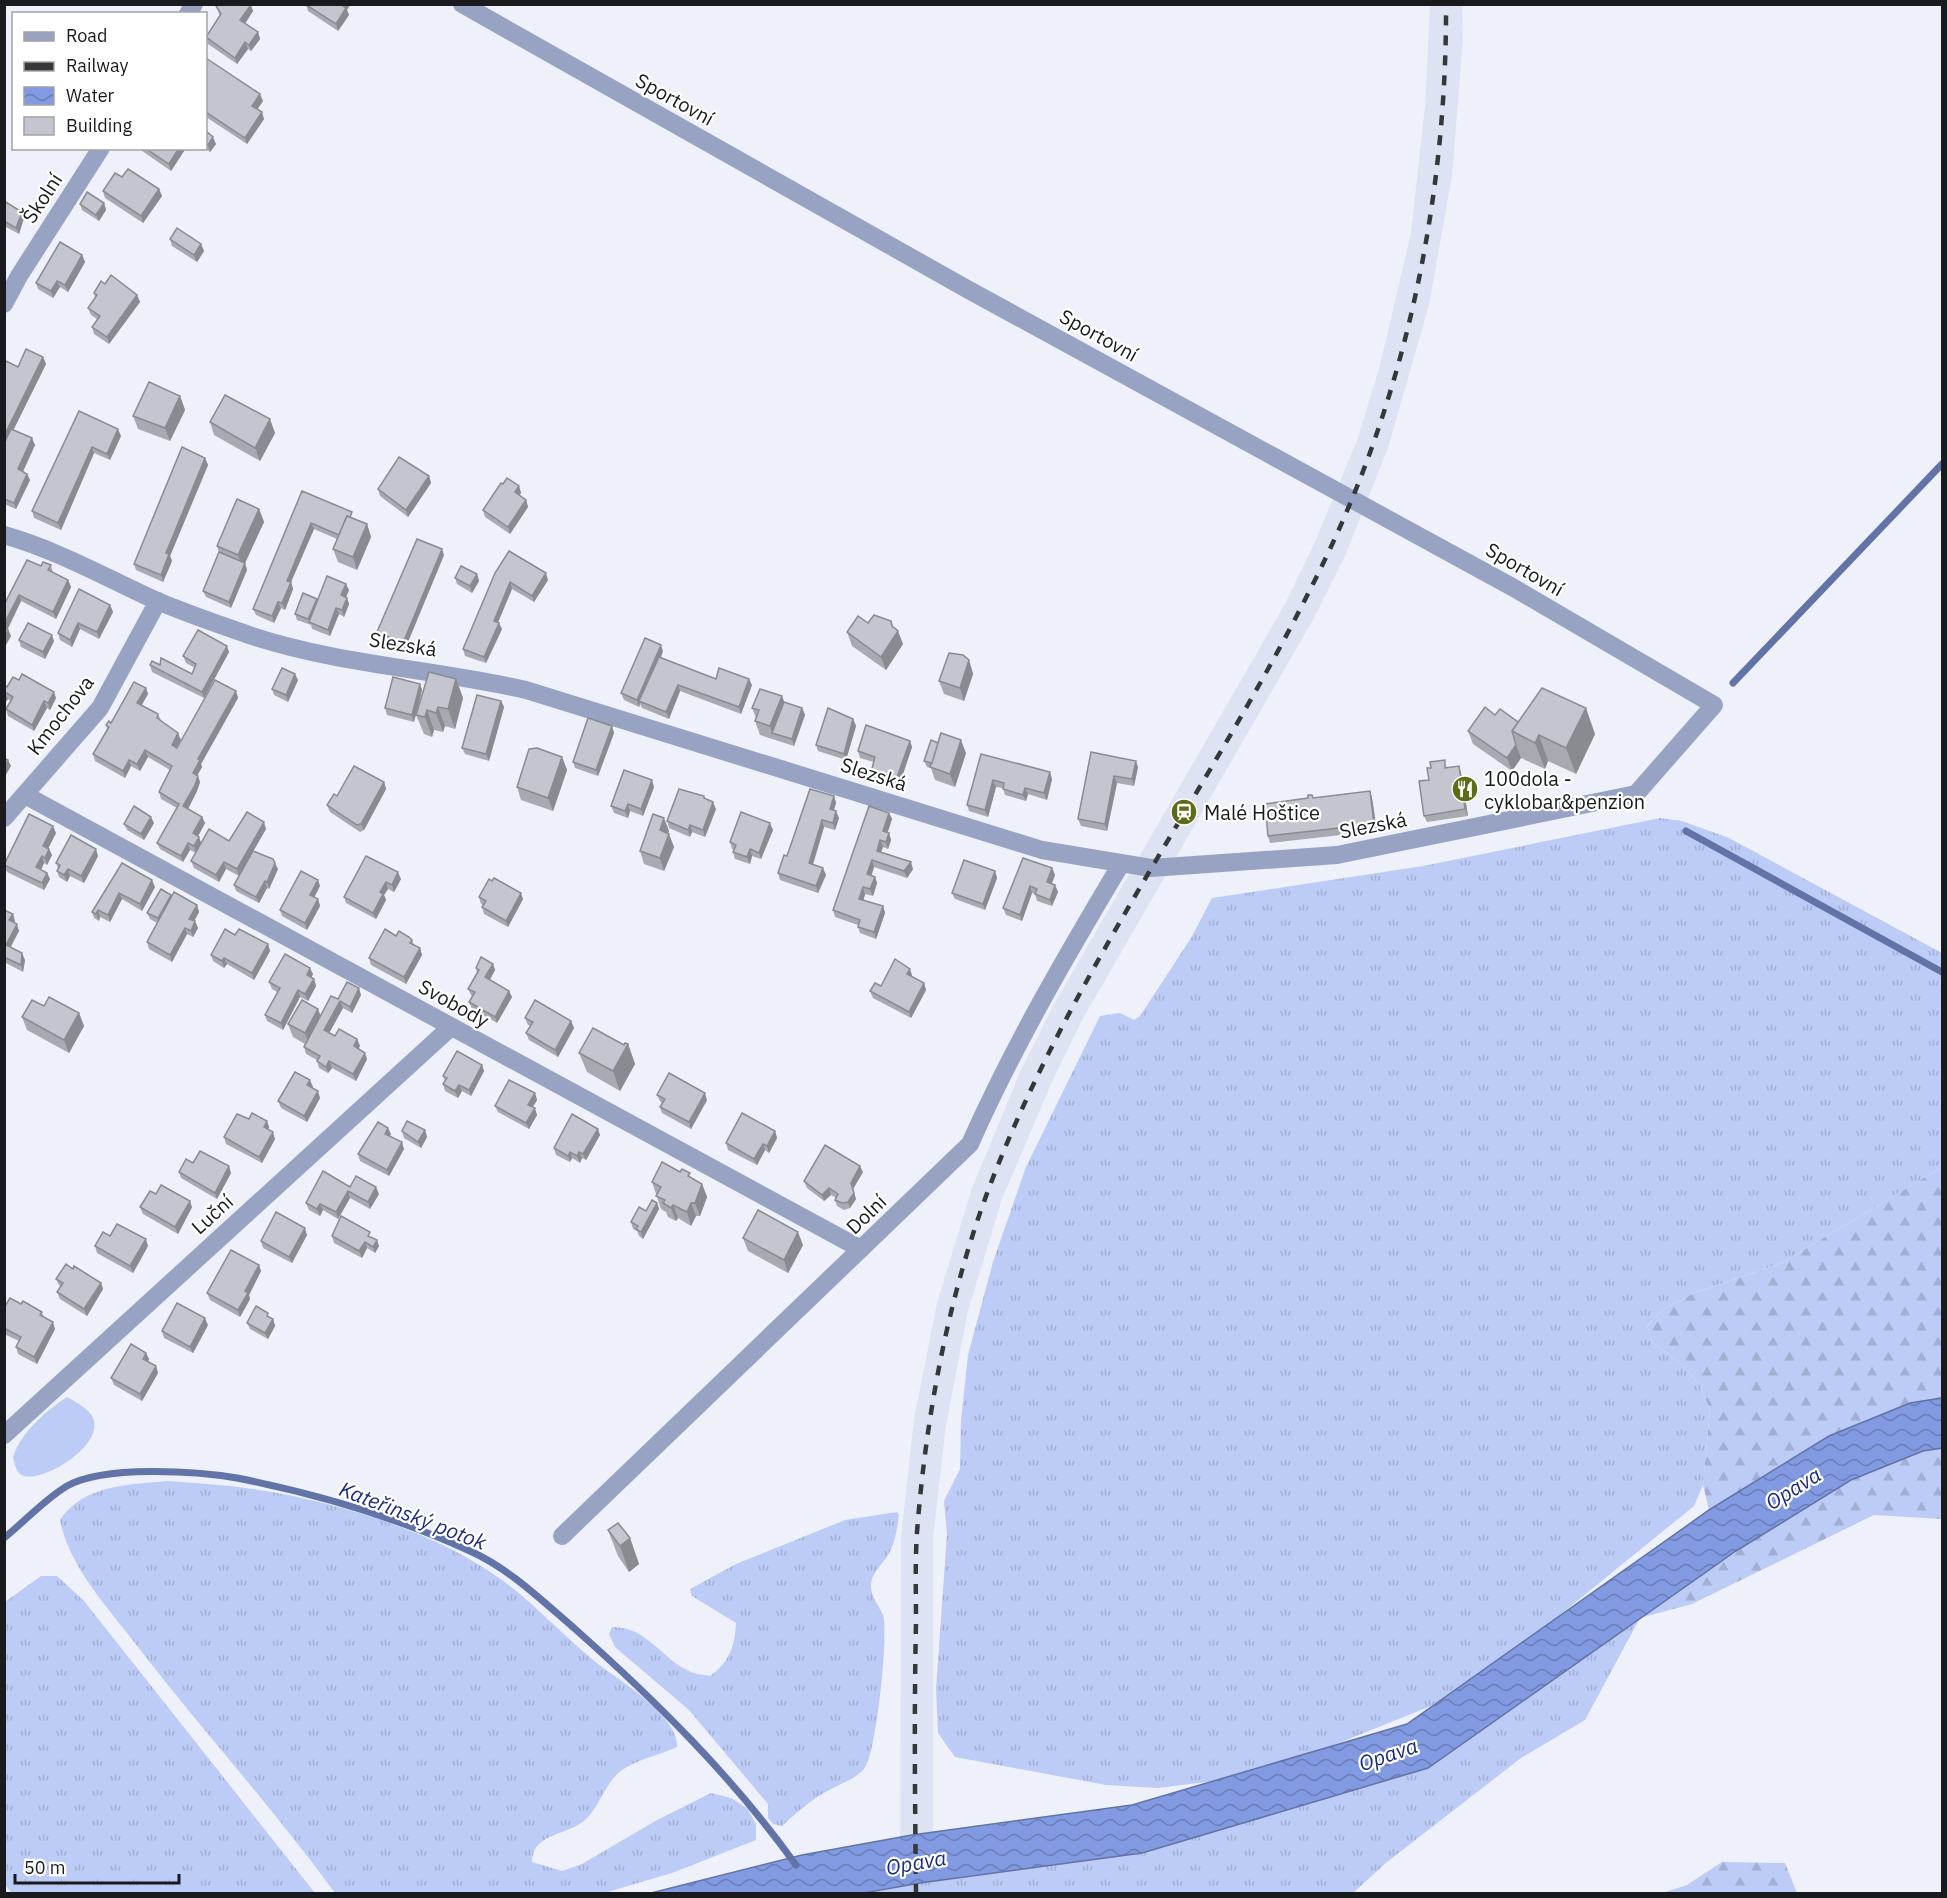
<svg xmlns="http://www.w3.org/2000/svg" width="1947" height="1898" viewBox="0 0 1947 1898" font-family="'IBM Plex Sans',sans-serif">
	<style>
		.built { fill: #dde3f2 }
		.grass { fill: url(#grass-tufts) }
		.forest { fill: url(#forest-firs) }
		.park { fill: #bdccf6 }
		.water { fill: url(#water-waves); stroke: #6274a7; stroke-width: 1.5 }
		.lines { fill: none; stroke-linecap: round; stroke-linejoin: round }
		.stream { stroke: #6274a7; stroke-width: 7 }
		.minor { stroke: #98a3c4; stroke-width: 18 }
		.rail { stroke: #35373b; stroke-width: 4.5; stroke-dasharray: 10 10; stroke-linecap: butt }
		.wall { fill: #a8aab1 }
		.shaded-wall { fill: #888b90 }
		.building { fill: #c3c6ce; stroke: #888b90; stroke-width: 1.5 }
		.labels { text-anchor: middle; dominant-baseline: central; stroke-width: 4.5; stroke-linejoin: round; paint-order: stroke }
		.street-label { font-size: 20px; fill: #191a1d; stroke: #fff }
		.poi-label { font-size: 20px; fill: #191a1d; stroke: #fff; text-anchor: start }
		.water-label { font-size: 21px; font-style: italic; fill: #1b2a7c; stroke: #fff }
	</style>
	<defs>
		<pattern id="grass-tufts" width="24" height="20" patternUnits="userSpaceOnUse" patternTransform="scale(1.5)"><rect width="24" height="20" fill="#bdccf6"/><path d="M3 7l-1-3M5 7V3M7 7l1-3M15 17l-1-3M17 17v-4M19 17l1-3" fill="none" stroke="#a2afd2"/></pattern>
		<pattern id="forest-firs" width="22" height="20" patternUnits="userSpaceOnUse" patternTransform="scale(1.5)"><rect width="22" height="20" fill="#bdccf6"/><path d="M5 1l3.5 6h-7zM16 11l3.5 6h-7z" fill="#a2afd2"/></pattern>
		<pattern id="water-waves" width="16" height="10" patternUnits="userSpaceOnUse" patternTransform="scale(1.5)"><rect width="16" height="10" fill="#829ae2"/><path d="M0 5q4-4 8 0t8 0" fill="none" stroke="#6a7db7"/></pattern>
	</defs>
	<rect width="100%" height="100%" fill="#eef1fa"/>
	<path class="built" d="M1430,5h32l1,35 -11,136 -23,129 -41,143 -43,108 -31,62 -233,404 -30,62 -49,115 -34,112 -22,114 -13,113v355l-33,1 1,-357 13,-118 23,-116 35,-115 49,-118 32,-64 232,-402 30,-62 43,-104 22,-73 31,-132 14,-127z"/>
	<g class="grass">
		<path d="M1660,818l22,3 47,17 213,115v214l-160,96 -88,30 -32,17 -15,16 6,17 26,19 21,23 10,25 -7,75 -9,21 -149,121 -114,79 -97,39 -103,34 -73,9 -52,-3 -151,-28 -17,-24 -2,-44 11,-155 -3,-33 16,-32 1,-49 7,-65 25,-93 33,-95 74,-151 20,-3 14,7 6,-4 51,-78 21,-40 211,-32z"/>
		<path d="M167,1481c29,2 58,4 86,8 79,11 181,42 246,89 37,26 67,62 103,89 21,15 78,52 75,80 -17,8 -39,12 -55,23 -16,11 -22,36 -36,49 -17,17 -54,13 -54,43l30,9 20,-7 75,-44 54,-27 20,5 16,10 9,16v16l-84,33 -68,20h-269c-62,-85 -133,-163 -197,-246 -30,-40 -68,-78 -78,-127 24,-36 69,-35 107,-39z"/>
		<path d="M897,1512l2,3c-2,14 -4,31 -13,43 -6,9 -15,16 -15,28 0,12 8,19 12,29 6,18 -7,142 -19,154 -9,10 -20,13 -31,19 -19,9 -36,24 -51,38l-9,-2 -5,-6v-14l-79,-94 -74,-63 -6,-13 3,-7c35,-1 50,33 79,45 5,2 13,3 19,4 19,-13 25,-30 26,-53l-44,-27 -2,-7 46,-25 109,-44z"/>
		<path d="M41,1576h16l27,25 231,292h-303l-8,-9 1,-282z"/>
		<path d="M1640,1618l-55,102 -64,38 -134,104 -34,31 -489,1 56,-11 222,-30 286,-85z"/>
	</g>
	<g class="forest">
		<path d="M1942,1167v231c-87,14 -159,66 -233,112l-6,-25 7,-75 -10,-25 -21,-23 -26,-19 -6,-17 15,-16 32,-17 88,-30z"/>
		<path d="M1942,1448v71l-68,-4 -182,89 -52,14c52,-36 103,-72 157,-105 45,-28 93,-57 145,-65z"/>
		<path d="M1722,1862l63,1 12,30h-135l25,-8z"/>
	</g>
	<path class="park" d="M67,1397c7,4 17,9 23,16 22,27 -43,69 -66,63 -8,-2 -9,-12 -11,-19 9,-26 32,-45 54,-60z"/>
	<path class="water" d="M1942,1398v50l-19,3 -72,29 -115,71 -308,217 -286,85 -222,30 -56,10h-213l151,-38 110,-20 220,-30 275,-81 302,-214 120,-74 81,-33z"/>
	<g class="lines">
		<g class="stream">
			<path d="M1733,683l209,-219"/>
			<path d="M1686,831l256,141"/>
			<path d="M4,1538c20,-16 41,-39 63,-52 37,-21 129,-15 170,-8 80,16 159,39 233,73 40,18 71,49 104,77 81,72 159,149 222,237"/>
		</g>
		<g class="minor">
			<path d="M188,14l6,-10"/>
			<path d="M4,304l15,-28 82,-128"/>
			<path d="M4,535c53,15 101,42 151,65 30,13 63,24 94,35 90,30 185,34 277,55l516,160 109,18 186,-13 299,-61 78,-89 -200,-117 -547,-299 -505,-285"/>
			<path d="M25,795l836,454"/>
			<path d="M4,818l96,-110 58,-107"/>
			<path d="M4,1435l447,-408"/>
			<path d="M562,1536l408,-392c43,-97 96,-188 151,-280"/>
		</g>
		<path class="rail" d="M916,1894c-1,-91 -2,-181 0,-272 0,-30 -1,-60 1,-90 9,-116 31,-235 72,-344 86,-227 237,-419 340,-637 80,-169 118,-361 117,-547"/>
	</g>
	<g class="wall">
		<path d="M306,4l41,6 2,5 -11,16 -30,-20z"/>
		<path d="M216,6l37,5 -8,12 13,9 2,7 -9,12 -3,-2 -11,15 -29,-20 -2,-7 14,-21z"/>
		<path d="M206,58l57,43 -6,8 7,10 -17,25 -41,-27z"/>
		<path d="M206,131l10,13 -6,8 -5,-4z"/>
		<path d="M138,148h48l-15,23z"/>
		<path d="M122,177l37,12 3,7 -19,27 -38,-25 -2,-7z"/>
		<path d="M4,201l20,17 -5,16 -15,-8z"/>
		<path d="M104,203l2,7 -7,11 -17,-11 -2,-6z"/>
		<path d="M170,239l31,5 3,7 -7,11 -25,-16z"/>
		<path d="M82,255l3,7 -17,30 -8,-5 -7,11 -15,-9 -2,-6z"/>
		<path d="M105,284l32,11 3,7 -31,42 -15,-10 -2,-7 5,-8 -6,-4 -3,-7 7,-10 -1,-5z"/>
		<path d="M43,357l3,7 -33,66 22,15 -12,26 4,3 3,6 -14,29 -12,-5v-60l2,-4 -2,-1v-75l14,3z"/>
		<path d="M180,396l5,14 -15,31 -32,-12 -5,-13z"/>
		<path d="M79,411l42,25 -11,24 -16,-7 -33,77 -27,-12 -2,-7z"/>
		<path d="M210,422l65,11 -15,28 -46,-26z"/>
		<path d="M205,458l3,7 -38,91 2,5 -9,21 -27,-12 -2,-6z"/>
		<path d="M429,476l2,7 -23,34 -28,-21 -2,-7z"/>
		<path d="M503,484l16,2 2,7 -2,2 7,5 2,7 -18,27 -25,-17 -2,-7z"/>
		<path d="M302,491l53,28 12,5 4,13 -14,33 -19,-8 -5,-13 4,-10 -23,-10 -23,53 2,7 -8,21 -4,-2 -7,15 -18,-8 -3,-6z"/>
		<path d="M259,509l5,13 -19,41 2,7 -16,38 -25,-11 -3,-6 16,-39 -2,-6z"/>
		<path d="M444,555l-39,94 -26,-11 -2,-6z"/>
		<path d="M51,565l2,8 15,7 3,7 -15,32 -35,-18 -13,28 3,7 -7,10v-41l37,-39z"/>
		<path d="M495,573l53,7 -14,22 -22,-13 -14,33 4,7 -16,34 -21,-7 -2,-7z"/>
		<path d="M477,574l2,7 -7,12 -15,-9 -2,-6z"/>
		<path d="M349,590l-3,7 3,7 -5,13 -5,-3 -9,22 -18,-7 -1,-4 -14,-5 -2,-6 22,-12z"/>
		<path d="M110,605l3,7 -14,27 -19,-10 -8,18 -12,-7 -2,-7z"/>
		<path d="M891,621l2,6 10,17 -17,26 -34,-24 -5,-14 21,-9z"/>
		<path d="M19,640l35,1 -9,18 -24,-12z"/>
		<path d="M663,651l-2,7 55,21 36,6 -11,29 -61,-23 -11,28 -27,-11 -2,-4 -1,3 -15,-7 -3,-7z"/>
		<path d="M229,652l-25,46 -52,-26 -2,-7h10l32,9 3,-6 -9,-5 -3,-7z"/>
		<path d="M969,660l4,14 -9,27 -20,-7 -5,-13z"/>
		<path d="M456,679l7,19 -8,31 -10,-3 -2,6 -9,-2 -2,7 -8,-3 -8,-19z"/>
		<path d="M298,680l-10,22 -14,-7 -2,-6z"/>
		<path d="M420,684l2,6 -8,32 -27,-7 -2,-7z"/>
		<path d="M4,685l3,2 49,11 -6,12 -3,-2 -13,23 -26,-15 -2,-7 5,-8 -3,-2 -4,5z"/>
		<path d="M146,688l2,6 -6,11 16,9 3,6 20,20 -5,7 1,1 59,-57 2,7 -37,66 1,3 -5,9 3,6 -3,9 -9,18 14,8 3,6 -7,13 3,7 28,-2 37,-12 -13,22 25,18 -9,20 -2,-1 -8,15 -23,-12 -2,-6 5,-9 -13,-7 -7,13 -25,-14 -3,-7 5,-8 -6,-3 -7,12 -23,-13 -3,-6 20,-35 -16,-9 -2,-7 11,-22 -22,-13 -8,14 -9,-5 -6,12 -30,-17 -2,-7 14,-25 -1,-4 5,-2z"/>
		<path d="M782,696l2,6 18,6 3,7 -11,31 -34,-11 -5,-14 1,-3 -4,-10z"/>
		<path d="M501,701l3,6 -15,54 -24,-7 -3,-6z"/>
		<path d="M1495,715l23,7 77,12 -19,40 -28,-13 -3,8 -24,-11 -9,13 -39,-27 -5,-13z"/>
		<path d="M853,719l3,7 -10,34 -28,-9 -2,-6z"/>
		<path d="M612,726l2,7 -16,43 -23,-8 -2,-6z"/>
		<path d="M910,741l2,6 -13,39 -26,-8 -2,-6 3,-10 -14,-4 -2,-7z"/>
		<path d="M1091,752l47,15 -4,19 -17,-3 -10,48 -26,-5 -3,-7z"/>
		<path d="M966,753l-11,34 -20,-7 -4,-12 -4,-1 -3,-6z"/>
		<path d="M981,754l71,25 -5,21 -19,-6 -2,7 -21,-6 -2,-7 -7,-1 -8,30 -19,-6 -2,-6z"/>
		<path d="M562,757l5,13 -14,41 -32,-11 -4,-13z"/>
		<path d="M1447,766v2l14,5 7,43 -41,6 -3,-6 5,-36z"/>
		<path d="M384,782l2,7 -22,41 -4,2 -30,-20 -3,-7 10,-9z"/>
		<path d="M654,787l-11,29 -13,-5 -2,7 -14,-5 -3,-7z"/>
		<path d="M1370,791l2,7 5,33 -107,12 -2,-7 45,-38z"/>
		<path d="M834,796l2,7 -2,7 5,8 -4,12 -11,-3 -11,38 13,10 -8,18 -38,-13 -2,-7 9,-17z"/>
		<path d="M706,799l10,10 -11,28 -13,-5 -2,5 -21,-9 -2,-7z"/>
		<path d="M889,813l3,6 -5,14h2l2,7 -3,9 -5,-2 -2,5 32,17 -6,9 -33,-11 -3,8 4,2 2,6 -4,13 -8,-2 -2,7 20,5 2,7 -9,26 -16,-6 -2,-6v-2l-23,-8 -2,-7z"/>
		<path d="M154,823l-10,17 -17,-10 -3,-6z"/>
		<path d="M773,830l-12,29 -9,-3 -2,8 -15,-5 -2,-7 1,-2 -2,-1 -2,-7z"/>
		<path d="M669,831l-1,2 6,14 -10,24 -20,-7 -4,-13z"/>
		<path d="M56,833l-8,15 4,7 -5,10 -3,-2 -3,7 6,3 3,6 -6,11 -37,-18 -3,-7z"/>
		<path d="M98,856l-14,27 -14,-7 -3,6 -8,-5 -2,-6 1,-3 -2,-5z"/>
		<path d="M366,856l35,23 -7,13 -6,-3 -4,6 2,5 -10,19 -30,-16 -2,-6z"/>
		<path d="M122,863l33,24 -13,24 -20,-12 -12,23 -10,-5 -1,4 -5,-3 -2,-6z"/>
		<path d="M1052,868l3,7 -3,8 3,2 3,7 -6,14 -15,-5 -2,-7 -3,-1 -10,28 -16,-6 -3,-7z"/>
		<path d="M995,871l2,7 -12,32 -30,-11 -3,-6z"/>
		<path d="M320,886l-6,11 4,2 2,7 -13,24 -25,-14 -2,-6z"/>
		<path d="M171,895l1,2 25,8 2,7 -5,9 4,7 -5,9 -6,-3 -15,28 -23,-13 -2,-7 10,-19 -7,-4 -3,-6z"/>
		<path d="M479,897l44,2 -15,28 -24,-13 -2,-7 1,-2 -2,-1z"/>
		<path d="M4,910l11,11 -1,1 5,9 -8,16 14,13 -2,12 -19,-10z"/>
		<path d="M235,935l33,9 2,7 -16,29 -27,-16 -3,4 -11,-7 -2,-6z"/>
		<path d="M396,936l16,4 2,5 6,3 2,7 -16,29 -35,-19 -2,-7z"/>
		<path d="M493,964l2,6 -5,10 19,11 3,6 -15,26 -25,-14 -3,-7 4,-6 -2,-1 -3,-6 9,-16 -1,-5z"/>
		<path d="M313,974l-2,4 3,1 2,7 -8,15 -8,-4 -17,33 -16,-9 -2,-6 12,-23 -5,-3 -3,-7z"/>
		<path d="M912,975v1l12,7 2,7 -15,28 -38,-20 -3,-7 11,-5z"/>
		<path d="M361,995l-9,18 -9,-5 -14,25 6,3 22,3 3,7 -2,3 9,10 -11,22 -24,-13 -4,5 -9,-5 -2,-7v-1l-11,-6 -2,-7 1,-3 -12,-7 -5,-13 33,-9 17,-16z"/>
		<path d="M44,1006l35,7 5,13 -15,27 -42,-23 -5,-13z"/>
		<path d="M525,1018l46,3 3,7 -16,29 -29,-17 -3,-7 5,-7 -3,-1z"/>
		<path d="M628,1044l7,20 -15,27 -33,-19 -8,-19z"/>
		<path d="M482,1065l2,6 -13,25 -9,-5 -4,7 -13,-7 -2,-7 2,-3 -2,-5z"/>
		<path d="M313,1087l-1,1 8,10 -13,24 -26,-14 -3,-7z"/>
		<path d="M535,1093l2,7 -4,7 4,8 -8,14 -31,-17 -3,-6z"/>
		<path d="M657,1095l50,5 -16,29 -29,-16 -2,-6 2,-4 -2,-2z"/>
		<path d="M249,1119l18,2 2,6 -1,3 7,9 -13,24 -36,-19 -2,-7z"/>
		<path d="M425,1130l2,7 -6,11 -17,-10 -2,-7z"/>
		<path d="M775,1131l2,7 -8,15 -4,-3 -8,15 -29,-15 -2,-7z"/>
		<path d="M391,1134l-1,2 14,13 -15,27 -29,-15 -2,-7z"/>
		<path d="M600,1135l-14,25 -4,-2 -2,5 -8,-5 -2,4 -14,-7 -2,-7z"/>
		<path d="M193,1163l38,10 -14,26 -36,-21 -2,-6z"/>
		<path d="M863,1172l-10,17 3,10 -6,9 -6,2 -7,-4 -2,-6 1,-2 -5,-3 -7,6 -17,-13 -3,-7z"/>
		<path d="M692,1178l10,6 5,13 -7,19h-4l-5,10 -13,-8 -2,3 -8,-4 -2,-5 -5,-3 -9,-27z"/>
		<path d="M350,1187l29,7 -9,15 -20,-11 -12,21 -15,-9 -3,6 -11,-6 -3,-7z"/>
		<path d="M156,1194l36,13 -14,27 -35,-20 -3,-7z"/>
		<path d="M657,1203l2,6 -16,30 -4,-3 -2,-5 -4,-2 -2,-7z"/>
		<path d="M307,1235l-15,28 -29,-15 -2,-7z"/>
		<path d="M110,1236l38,10 -15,27 -36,-20 -2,-7z"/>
		<path d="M332,1236l40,2 7,8 -4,7 -8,-5 -5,10 -28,-15z"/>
		<path d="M743,1238l60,7 -15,28 -40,-22z"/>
		<path d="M259,1265l2,6 -12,24 1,4 -10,18 -30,-17 -3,-7z"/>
		<path d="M56,1279l45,4 2,6 -16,27 -27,-17 -3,-7 4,-5 -2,-2z"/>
		<path d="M21,1304l21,8 2,6 11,11 -18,35 -19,-10 -2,-7 3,-6 -15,-7v-26z"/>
		<path d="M270,1318l3,1 2,7 -7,13 -18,-10 -3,-6z"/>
		<path d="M208,1325l-15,28 -29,-15 -2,-7z"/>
		<path d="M146,1353l3,6 -1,3 8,4 2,7 -16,28 -28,-16 -3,-7z"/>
		<path d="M608,1530l22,8 9,26 -10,8 -11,-16z"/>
	</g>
	<g class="shaded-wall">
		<path d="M344,4h7l-4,6 2,5 -11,16 -2,-7z"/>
		<path d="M251,5l2,6 -10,16 -3,-7z"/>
		<path d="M258,32l2,7 -9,12 -2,-6z"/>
		<path d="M245,42l3,7 -11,15 -2,-6z"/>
		<path d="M260,94l3,7 -8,12 -3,-7z"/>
		<path d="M262,112l2,7 -17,25 -2,-6z"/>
		<path d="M213,137l3,7 -6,8 -2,-7z"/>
		<path d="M179,148h7l-15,23 -2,-7z"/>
		<path d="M159,189l3,7 -19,27 -2,-7z"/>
		<path d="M104,203l2,7 -7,11 -3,-6z"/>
		<path d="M22,212l2,6 -5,16 -3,-6z"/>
		<path d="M201,244l3,7 -7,11 -3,-7z"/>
		<path d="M82,255l3,7 -17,30 -3,-7z"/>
		<path d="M57,281l3,6 -7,11 -2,-7z"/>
		<path d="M137,295l3,7 -31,42 -2,-7z"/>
		<path d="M43,357l3,7 -38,77 -3,-7z"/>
		<path d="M180,396l5,14 -15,31 -5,-13z"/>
		<path d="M270,419l5,14 -15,28 -5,-13z"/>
		<path d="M118,429l3,7 -11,24 -3,-6z"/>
		<path d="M32,438l3,7 -14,31 -3,-7z"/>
		<path d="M92,447l2,6 -33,77 -3,-7z"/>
		<path d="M205,458l3,7 -38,91 2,5 -9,21 -2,-7 5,-22z"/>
		<path d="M27,474l3,6 -14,29 -2,-6z"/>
		<path d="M429,476l2,7 -23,34 -2,-7z"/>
		<path d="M519,486l2,7 -4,6 -2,-7z"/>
		<path d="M526,500l2,7 -18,27 -2,-7z"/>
		<path d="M259,509l5,13 -19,41 2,7 -16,38 -2,-6 14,-34 -5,-13z"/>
		<path d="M311,523l3,6 -23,53 2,7 -8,21 -3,-7 5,-22z"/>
		<path d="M367,524l4,13 -14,33 -4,-13z"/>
		<path d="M442,549l2,6 -39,94 -2,-6z"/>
		<path d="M546,573l2,7 -14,22 -2,-6z"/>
		<path d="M477,574l2,7 -7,12 -2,-7z"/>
		<path d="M68,580l3,7 -15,32 -3,-7z"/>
		<path d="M510,582l2,7 -16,38 -2,-6z"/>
		<path d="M346,584l3,6 -5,12 -3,-7z"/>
		<path d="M19,595l2,6 -16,33 -1,-10z"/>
		<path d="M347,598l2,6 -5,13 -2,-7z"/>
		<path d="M317,599l2,7 -9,16 -2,-3z"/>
		<path d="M278,602l3,6 -7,15 -2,-7z"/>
		<path d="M110,605l3,7 -14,27 -2,-7z"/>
		<path d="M336,608l3,6 -9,22 -2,-6z"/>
		<path d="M891,621l5,14 2,-4 5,13 -17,26 -5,-13 11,-31z"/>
		<path d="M78,623l2,6 -8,18 -2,-7z"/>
		<path d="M499,623l3,6 -16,34 -2,-6z"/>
		<path d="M8,630l3,6 -6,11 -1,-10z"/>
		<path d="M52,635l2,6 -9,18 -2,-7z"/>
		<path d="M661,645l2,6 -22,51 -2,-1 1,3 -1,3 -2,-7z"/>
		<path d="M227,646l2,6 -25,46 -2,-6z"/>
		<path d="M969,660l4,14 -9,27 -4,-13z"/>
		<path d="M295,674l3,6 -10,22 -2,-7z"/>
		<path d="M456,679l7,19 -8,31 -7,-20z"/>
		<path d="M749,679l3,6 -11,29 -2,-7z"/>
		<path d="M420,684l2,6 -8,32 -2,-7z"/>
		<path d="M678,685l2,6 -11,28 -3,-7z"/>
		<path d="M146,688l2,6 -9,15 -2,-6z"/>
		<path d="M236,691l2,7 -37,66 1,3 -7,12 -2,-6 5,-14z"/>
		<path d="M5,692l3,7 -4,5v-10z"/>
		<path d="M54,692l2,6 -6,12 -2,-7z"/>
		<path d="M782,696l5,13 -15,24 -2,-7z"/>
		<path d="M44,701l3,7 -13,23 -2,-6z"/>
		<path d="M501,701l3,6 -15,54 -3,-7z"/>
		<path d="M438,707l7,19 -2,6 -7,-19z"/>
		<path d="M802,708l3,7 -11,31 -2,-7z"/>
		<path d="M1586,708l9,26 -19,40 -10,-26z"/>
		<path d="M427,710l7,20 -2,7 -7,-20z"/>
		<path d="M853,719l3,7 -10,34 -2,-6z"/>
		<path d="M612,726l2,7 -16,43 -2,-6z"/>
		<path d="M178,733l3,7 -7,11 -2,-6z"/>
		<path d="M1539,735l9,26 -3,8 -10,-26z"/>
		<path d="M961,740l5,13 -11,34 -5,-13z"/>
		<path d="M910,741l2,6 -13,39 -3,-6z"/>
		<path d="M1516,745l5,13 -9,13 -5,-13z"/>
		<path d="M145,750l3,7 -8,14 -3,-7z"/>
		<path d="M562,757l5,13 -14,41 -5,-13z"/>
		<path d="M8,760l3,6 -7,12v-11z"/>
		<path d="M129,760l2,6 -6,12 -2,-7z"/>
		<path d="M1136,761l2,6 -4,19 -2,-7z"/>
		<path d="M1459,766l2,7 7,43 -3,-7z"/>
		<path d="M1050,772l2,7 -5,21 -3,-7z"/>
		<path d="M198,776l2,6 -3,9 -11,22 -3,-7z"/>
		<path d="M1114,776l3,7 -10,48 -2,-7z"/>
		<path d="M652,780l2,7 -11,29 -2,-7z"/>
		<path d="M993,780l3,7 -8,30 -3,-7z"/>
		<path d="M384,782l2,7 -22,41 -3,-6z"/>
		<path d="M1025,788l3,6 -2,7 -3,-6z"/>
		<path d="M1370,791l2,7 5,33 -3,-7z"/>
		<path d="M834,796l2,7 -4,13 -2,-7z"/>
		<path d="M713,802l3,7 -11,28 -2,-7z"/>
		<path d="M628,804l2,7 -2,7 -3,-7z"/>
		<path d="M836,811l3,7 -4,12 -2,-7z"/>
		<path d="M889,813l3,6 -6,19 -3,-7z"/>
		<path d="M151,817l3,6 -10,17 -3,-6z"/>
		<path d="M202,817l3,6 -9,17 -3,-7z"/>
		<path d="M664,818l5,13 -5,12 -4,-13z"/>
		<path d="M822,820l2,7 -13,43 -2,-7z"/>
		<path d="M264,822l2,7 -27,47 -2,-7z"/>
		<path d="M770,823l3,7 -12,29 -2,-6z"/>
		<path d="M690,825l2,7 -2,5 -2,-7z"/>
		<path d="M53,826l3,7 -10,20 -3,-7z"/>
		<path d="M889,833l2,7 -3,9 -2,-7z"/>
		<path d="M669,834l5,13 -10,24 -4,-13z"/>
		<path d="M199,837l2,6 -5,10 -2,-7z"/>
		<path d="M880,840l3,7 -4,10 -2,-6z"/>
		<path d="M188,843l2,7 -7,12 -2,-6z"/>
		<path d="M49,849l3,6 -5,10 -2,-7z"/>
		<path d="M96,849l2,7 -14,27 -3,-7z"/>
		<path d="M750,849l2,7 -2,8 -3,-7z"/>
		<path d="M42,856l2,7 -5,11 -3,-7z"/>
		<path d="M872,860l2,7 -4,14 -3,-7z"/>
		<path d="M224,862l2,7 -7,13 -3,-7z"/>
		<path d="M911,862l2,7 -6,9 -3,-7z"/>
		<path d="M275,863l3,6 -9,20 -2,-7z"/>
		<path d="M823,868l3,7 -8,18 -2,-7z"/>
		<path d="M1052,868l3,7 -5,13 -3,-6z"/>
		<path d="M68,869l2,7 -3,6 -3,-7z"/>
		<path d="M995,871l2,7 -12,32 -2,-6z"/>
		<path d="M398,872l3,7 -7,13 -2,-7z"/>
		<path d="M47,873l3,6 -6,11 -2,-7z"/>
		<path d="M875,877l2,6 -4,13 -3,-7z"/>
		<path d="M152,880l3,7 -13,24 -2,-7z"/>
		<path d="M318,880l2,6 -8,16 -2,-7z"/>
		<path d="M265,881l2,7 -8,15 -3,-6z"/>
		<path d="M386,882l2,7 -4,6 2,5 -10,19 -3,-6 7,-21z"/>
		<path d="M1055,885l3,7 -6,14 -2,-6z"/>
		<path d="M1030,886l2,7 -10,28 -2,-6z"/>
		<path d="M863,887l2,7 -3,12 -3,-7z"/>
		<path d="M119,893l3,6 -12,23 -2,-7z"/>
		<path d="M521,893l2,6 -15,28 -2,-6z"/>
		<path d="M171,895l2,7 -13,23 -2,-7z"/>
		<path d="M318,899l2,7 -13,24 -2,-7z"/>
		<path d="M197,905l2,7 -7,13 -3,-6z"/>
		<path d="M883,906l2,7 -9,26 -2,-7z"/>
		<path d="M98,910l2,7 -1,4 -3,-7z"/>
		<path d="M13,914l2,7 -3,5 -3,-6z"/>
		<path d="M195,921l3,7 -5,9 -2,-6z"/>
		<path d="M17,924l2,7 -11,20 -2,-6z"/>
		<path d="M185,928l2,6 -15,28 -2,-7z"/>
		<path d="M268,944l2,7 -16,29 -2,-7z"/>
		<path d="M420,948l2,7 -16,29 -2,-7z"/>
		<path d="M22,953l3,7 -2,12 -2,-7z"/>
		<path d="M224,958l3,6 -3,4 -2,-7z"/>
		<path d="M493,964l2,6 -8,14 -2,-7z"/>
		<path d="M310,968l3,6 -4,8 -2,-7z"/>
		<path d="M910,969l2,6 -3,5 -2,-6z"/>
		<path d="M314,979l2,7 -8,15 -3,-7z"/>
		<path d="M924,983l2,7 -15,28 -2,-6z"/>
		<path d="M359,988l2,7 -9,18 -2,-6z"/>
		<path d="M298,990l2,7 -17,33 -2,-7z"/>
		<path d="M509,991l3,6 -15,26 -2,-6z"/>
		<path d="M340,1001l3,7 -16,29 -3,-7z"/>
		<path d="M318,1009l5,13 -13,25 -5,-14z"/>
		<path d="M79,1013l5,13 -15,27 -5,-13z"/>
		<path d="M571,1021l3,7 -16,29 -3,-7z"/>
		<path d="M357,1039l3,7 -4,7 -2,-7z"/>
		<path d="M628,1044l7,20 -15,27 -7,-20z"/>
		<path d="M365,1053l2,6 -11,22 -3,-7z"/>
		<path d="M329,1061l3,7 -4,5 -2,-6z"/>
		<path d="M482,1065l2,6 -13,25 -2,-6z"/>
		<path d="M310,1080l3,7 -3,5 -3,-7z"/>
		<path d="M459,1085l3,6 -4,7 -3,-7z"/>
		<path d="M318,1091l2,7 -13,24 -3,-6z"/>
		<path d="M535,1093l2,7 -7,11 -2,-6z"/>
		<path d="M705,1093l2,7 -16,29 -2,-7z"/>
		<path d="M535,1108l2,7 -8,14 -3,-6z"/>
		<path d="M267,1121l2,6 -3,7 -2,-7z"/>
		<path d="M388,1128l3,6 -3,6 -3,-6z"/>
		<path d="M598,1129l2,6 -14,25 -3,-6z"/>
		<path d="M425,1130l2,7 -6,11 -3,-6z"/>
		<path d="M775,1131l2,7 -8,15 -2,-7z"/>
		<path d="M273,1132l2,7 -13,24 -3,-6z"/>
		<path d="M402,1142l2,7 -15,27 -2,-6z"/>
		<path d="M763,1144l2,6 -8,15 -3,-6z"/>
		<path d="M570,1152l2,6 -2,4 -2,-6z"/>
		<path d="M579,1152l3,6 -2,5 -3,-7z"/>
		<path d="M229,1166l2,7 -14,26 -2,-6z"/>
		<path d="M860,1166l3,6 -10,17 -2,-6z"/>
		<path d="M702,1184l5,13 -7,19 -5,-13z"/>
		<path d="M376,1187l3,7 -9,15 -2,-7z"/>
		<path d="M829,1188l2,7 -7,6 -2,-6z"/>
		<path d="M348,1191l2,7 -12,21 -2,-7z"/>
		<path d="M854,1193l2,6 -6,9 -2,-6z"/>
		<path d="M190,1201l2,6 -14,27 -3,-7z"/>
		<path d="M657,1203l2,6 -16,30 -2,-7z"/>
		<path d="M691,1203l5,13 -5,10 -4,-14z"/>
		<path d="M320,1204l3,6 -3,6 -3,-7z"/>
		<path d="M673,1205l5,13 -2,3 -5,-13z"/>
		<path d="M305,1228l2,7 -15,28 -3,-6z"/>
		<path d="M798,1232l5,13 -15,28 -4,-13z"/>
		<path d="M146,1239l2,7 -15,27 -3,-7z"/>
		<path d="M377,1240l2,6 -4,7 -2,-6z"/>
		<path d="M365,1242l2,6 -5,10 -3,-7z"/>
		<path d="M259,1265l2,6 -12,24 1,4 -10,18 -2,-7 7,-19z"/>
		<path d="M101,1283l2,6 -16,27 -3,-7z"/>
		<path d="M205,1318l3,7 -15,28 -3,-6z"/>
		<path d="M273,1319l2,7 -7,13 -3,-6z"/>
		<path d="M53,1322l2,7 -18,35 -3,-7z"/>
		<path d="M146,1353l3,6 -3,7 -3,-7z"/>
		<path d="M156,1366l2,7 -16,28 -2,-7z"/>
		<path d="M630,1538l9,26 -10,8 -9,-26z"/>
	</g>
	<g class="building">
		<path d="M217,4l34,1 -11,15 18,12 -9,13 -4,-3 -10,16 -29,-21 15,-23 -5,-8z"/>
		<path d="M344,4l-1,2 3,2 -10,16 -30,-19z"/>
		<path d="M206,58l54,36 -8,12 10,6 -17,26 -39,-26z"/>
		<path d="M206,131l7,6 -5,8 -2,-1z"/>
		<path d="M145,148h34l-10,16z"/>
		<path d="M128,169l31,20 -18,27 -38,-25 12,-18 7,4z"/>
		<path d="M87,192l17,11 -8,12 -16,-11z"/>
		<path d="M4,201l18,11 -6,16 -12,-7z"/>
		<path d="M177,228l24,16 -7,11 -24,-16z"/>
		<path d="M60,242l22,13 -17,30 -8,-4 -6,10 -15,-8z"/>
		<path d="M111,275l26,20 -30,42 -15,-10 8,-11 -12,-8 9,-13 -3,-2 7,-12 4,3z"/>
		<path d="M26,349l17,8 -38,77h-1v-70l2,-3 12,6z"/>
		<path d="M149,382l31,14 -15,32 -32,-12z"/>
		<path d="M225,395l45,24 -15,29 -45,-26z"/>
		<path d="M79,411l39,18 -11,25 -15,-7 -34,76 -26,-12z"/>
		<path d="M11,429l21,9 -14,31 9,5 -13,29 -10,-4v-55z"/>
		<path d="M182,447l23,11 -39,95 3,1 -8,21 -27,-11z"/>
		<path d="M399,457l30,19 -23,34 -28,-21z"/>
		<path d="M507,478l12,8 -4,6 11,8 -18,27 -25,-17 18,-27 2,1z"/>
		<path d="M302,491l50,21 -2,5 -3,-1 -8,19 -28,-12 -24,58 4,1 -9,21 -4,-1 -6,14 -19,-7z"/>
		<path d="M237,499l22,10 -21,46 -21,-9z"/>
		<path d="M347,516l20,8 -14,33 -20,-8z"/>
		<path d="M417,539l25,10 -39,94 -26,-11z"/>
		<path d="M509,551l37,22 -14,23 -22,-14 -16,39 5,2 -15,34 -21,-8 32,-76z"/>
		<path d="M219,552l26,11 -16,39 -26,-11z"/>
		<path d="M27,560l14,6 2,-4 8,3 -3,5 20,10 -15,32 -34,-17 -15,29v-19z"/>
		<path d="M461,566l16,8 -7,12 -15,-8z"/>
		<path d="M327,576l19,8 -5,11 6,3 -5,12 -6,-2 -8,22 -19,-8z"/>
		<path d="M79,589l31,16 -13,27 -19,-9 -8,17 -12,-7z"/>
		<path d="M303,593l14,6 -9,20 -13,-5z"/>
		<path d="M874,615l17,6 1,5 6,5 -17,26 -34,-25 11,-16 10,7z"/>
		<path d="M28,623l24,12 -9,17 -24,-12z"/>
		<path d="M4,628l4,2 -4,7z"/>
		<path d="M198,630l29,16 -25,46 -52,-27 2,-4 8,4 1,-7 31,16 4,-10 -13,-8z"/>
		<path d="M645,638l16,7 -24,55 -16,-7z"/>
		<path d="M949,653l14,2 6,5 -9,28 -21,-7z"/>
		<path d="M659,657l57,22 3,-11 30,11 -10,28 -61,-22 -12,27 -27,-11z"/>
		<path d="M282,668l13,6 -9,21 -14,-6z"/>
		<path d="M429,672l27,7 -8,30 -10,-2 -2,6 -9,-3 -2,7 -9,-2z"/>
		<path d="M22,674l32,18 -6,11 -4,-2 -12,24 -26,-16 7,-12 -8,-5 -1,2v-9l3,2 6,-10 6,3z"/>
		<path d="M393,677l27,7 -8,31 -27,-7z"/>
		<path d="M215,680l21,11 -38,68 2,1 -7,13 5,3 -3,9 -12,21 19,11 -9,16 6,4 -5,9 -6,-3 -7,13 -24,-13 22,-39 -20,-12 13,-26 -27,-16 -8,14 -8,-4 -6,11 -30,-17 16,-27 -3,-2 3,-4 2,2 23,-41 12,6 -9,15 21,11 -1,4 21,15 -6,12 5,3z"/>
		<path d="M1542,688l44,20 -20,40 -27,-13 -4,8 -23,-12z"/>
		<path d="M760,689l22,7 -12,30 -15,-5 4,-11 -7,-2z"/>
		<path d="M477,695l24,6 -15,53 -24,-6z"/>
		<path d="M784,702l18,6 -10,31 -20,-6z"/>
		<path d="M1485,707l10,8 5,-6 18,13 -6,9 4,14 -9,13 -39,-27z"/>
		<path d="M828,708l25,11 -9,35 -28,-9z"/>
		<path d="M588,718l24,8 -16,44 -23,-8z"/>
		<path d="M866,725l44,16 -14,39 -25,-8 4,-15 -17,-6z"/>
		<path d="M941,733l20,7 -11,34 -20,-7z"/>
		<path d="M931,740l7,3 -6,20 -8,-2z"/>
		<path d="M537,748l25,9 -14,41 -31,-11 12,-38z"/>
		<path d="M1091,752l45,9 -4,18 -18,-3 -9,48 -27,-5z"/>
		<path d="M981,754l69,18 -6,21 -19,-5 -2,7 -20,-6 1,-6 -11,-3 -8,30 -18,-5z"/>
		<path d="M4,758l4,2 -4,7z"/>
		<path d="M1445,760v8l14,-2 6,43 -41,7 -5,-35 10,-1 -2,-12h4l-1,-6z"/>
		<path d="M354,766l30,16 -23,42 -4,1 -30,-20 7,-11 3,2z"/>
		<path d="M624,770l28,10 -11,29 -13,-5 -3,7 -14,-5z"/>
		<path d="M679,789l25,7v2l9,4 -10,28 -13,-5 -2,5 -21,-9z"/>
		<path d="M810,789l24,7 -4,13 6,2 -3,12 -11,-3 -13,43 14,5 -7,18 -38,-13 6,-18 3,1z"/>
		<path d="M1370,791l4,33 -106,12 -3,-32 43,-6v-3h4l1,3z"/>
		<path d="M134,806l17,11 -10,17 -17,-10z"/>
		<path d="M869,806l20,7 -6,18 6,2 -3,9 -6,-2 -3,11 34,11 -7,9 -32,-11 -5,14 8,3 -5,12 -7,-2 -4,12 24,7 -9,26 -16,-5 2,-7 -27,-10z"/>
		<path d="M247,812l17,10 -27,47 -13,-7 -8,13 -25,-14 18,-32 20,12z"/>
		<path d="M741,812l29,11 -11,30 -9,-4 -3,8 -14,-5 3,-7 -6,-3z"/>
		<path d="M29,814l24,12 -10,20 6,3 -4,9 -3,-2 -6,11 11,6 -5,10 -38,-18z"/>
		<path d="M653,814l11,4 -4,12 9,4 -9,24 -20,-7z"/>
		<path d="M71,835l25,14 -15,27 -13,-7 -4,6 -7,-4 3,-6 -4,-2z"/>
		<path d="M253,851l20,8 2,4 -8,19 -2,-1 -9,16 -22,-12z"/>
		<path d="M366,856l32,16 -6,13 -6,-3 -6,10 3,2 -10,19 -29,-16z"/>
		<path d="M1023,858l29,10 -5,14 8,3 -5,15 -15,-6 2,-5 -7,-3 -10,29 -17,-7z"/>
		<path d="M964,860l31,11 -12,33 -31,-11z"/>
		<path d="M122,863l30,17 -12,24 -21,-11 -11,22 -10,-5 -2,4 -4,-2z"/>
		<path d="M301,871l17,9 -8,15 8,4 -13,24 -25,-13z"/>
		<path d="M494,878l27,15 -15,28 -24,-14 4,-6 -7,-4 10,-18 3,2z"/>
		<path d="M161,889l10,6 -13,23 -11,-5z"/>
		<path d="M174,892l23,13 -8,14 6,2 -4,10 -6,-3 -15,27 -23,-13z"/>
		<path d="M4,910l9,4 -4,6 8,4 -11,21 16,8 -1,12 -17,-8z"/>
		<path d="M225,929l10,6 4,-6 29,15 -16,29 -28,-15 -2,3 -11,-6z"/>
		<path d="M385,929l11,7 3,-5 10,6 3,3 -2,3 10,5 -16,29 -35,-19z"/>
		<path d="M285,954l25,14 -3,7 7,4 -9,15 -7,-4 -17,33 -16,-8 15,-27 -11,-6z"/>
		<path d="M481,957l12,7 -8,13 24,14 -14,26 -26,-15 6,-10 -7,-3 11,-19 -3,-2z"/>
		<path d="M895,959l15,10 -3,5 17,9 -15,29 -39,-21 5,-8 6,3z"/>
		<path d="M347,982l12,6 -9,19 -10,-6 -16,29 11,6 4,-7 18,10 -3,7 11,7 -12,21 -24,-13 -3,6 -9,-6 3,-5 -16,-9 27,-51 7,3z"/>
		<path d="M49,997l30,16 -15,27 -42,-23 10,-17 12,6z"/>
		<path d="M302,1000l16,9 -13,24 -17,-9z"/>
		<path d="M535,1000l36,21 -16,29 -29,-17 7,-11 -8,-4z"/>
		<path d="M593,1028l31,17 1,-2 3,1 -15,27 -34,-18z"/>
		<path d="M457,1051l25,14 -13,25 -10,-5 -4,6 -12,-7 4,-6 -4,-2z"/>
		<path d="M295,1072l15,8 -3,5 11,6 -14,25 -26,-15z"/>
		<path d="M669,1073l36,20 -16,29 -29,-15 5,-8 -8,-4z"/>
		<path d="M509,1080l26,13 -7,12 7,3 -9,15 -31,-17z"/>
		<path d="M252,1113l15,8 -3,6 9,5 -14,25 -35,-20 13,-23 12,5z"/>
		<path d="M742,1113l33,18 -8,15 -4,-2 -9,15 -28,-16z"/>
		<path d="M572,1114l26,15 -15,25 -4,-2 -2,4 -7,-4 -2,4 -14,-8z"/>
		<path d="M407,1121l18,9 -7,12 -16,-11z"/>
		<path d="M378,1122l10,6 -3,6 17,8 -15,28 -29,-16z"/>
		<path d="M825,1145l35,21 -9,17 3,10 -6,9 -6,1 -7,-3 3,-6 -9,-6 -7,7 -18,-14z"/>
		<path d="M200,1151l29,15 -14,27 -36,-21 7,-13 7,4z"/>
		<path d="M662,1162l18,10 2,-3 8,4 -2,3 14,8 -7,19h-4l-4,9 -14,-7 -2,3 -8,-5 2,-3 -9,-4 5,-9 -9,-5z"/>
		<path d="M323,1171l27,16 6,-11 20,11 -8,15 -20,-11 -12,21 -16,-8 -3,5 -11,-6z"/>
		<path d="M161,1185l29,16 -15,26 -35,-20 10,-16 6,3z"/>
		<path d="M652,1200l5,3 -16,29 -5,-3 2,-3 -7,-4 8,-15 7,4z"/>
		<path d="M758,1210l40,22 -14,28 -41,-22z"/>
		<path d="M276,1212l29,16 -16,29 -28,-16z"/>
		<path d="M341,1216l29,16 -2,4 9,4 -4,7 -8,-5 -6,9 -27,-15z"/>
		<path d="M117,1224l29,15 -16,27 -35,-20 8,-14 7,4z"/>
		<path d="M231,1250l28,15 -14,26 3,2 -10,17 -31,-17z"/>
		<path d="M66,1264l7,5 1,-3 27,17 -17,26 -27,-17 6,-9 -7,-4z"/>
		<path d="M10,1298l11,6 2,-3 19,11 -2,3 13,7 -19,35 -18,-10 5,-10 -17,-9v-20z"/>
		<path d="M177,1303l28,15 -15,29 -28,-16z"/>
		<path d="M256,1306l12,7 -1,3 6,3 -8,14 -18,-10z"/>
		<path d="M131,1344l15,9 -3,6 13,7 -16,28 -29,-16z"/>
		<path d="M618,1523l12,15 -10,8 -12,-16z"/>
	</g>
	<defs>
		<symbol id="restaurant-disc" viewBox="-11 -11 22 22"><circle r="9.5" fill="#5d6c17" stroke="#fff"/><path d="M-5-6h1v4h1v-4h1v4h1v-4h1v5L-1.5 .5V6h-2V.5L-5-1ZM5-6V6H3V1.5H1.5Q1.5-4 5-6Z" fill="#fff"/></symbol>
		<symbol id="station-disc" viewBox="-11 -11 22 22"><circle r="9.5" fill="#5d6c17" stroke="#fff"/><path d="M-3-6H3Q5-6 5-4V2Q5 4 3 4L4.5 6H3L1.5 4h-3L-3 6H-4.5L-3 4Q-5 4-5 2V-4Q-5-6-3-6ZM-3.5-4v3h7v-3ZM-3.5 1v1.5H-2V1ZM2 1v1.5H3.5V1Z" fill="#fff"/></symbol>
	</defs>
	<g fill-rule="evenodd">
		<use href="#restaurant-disc" x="1450" y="774" width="30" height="30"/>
		<use href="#station-disc" x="1169" y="797" width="30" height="30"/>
	</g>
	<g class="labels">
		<g class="street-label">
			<text transform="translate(675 99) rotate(29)">Sportovní</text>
			<text transform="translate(42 198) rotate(-57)">Školní</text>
			<text transform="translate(1099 335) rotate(29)">Sportovní</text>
			<text transform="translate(1525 569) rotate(30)">Sportovní</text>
			<text transform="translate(403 644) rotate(9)">Slezská</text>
			<text transform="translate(60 715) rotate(-52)">Kmochova</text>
			<text transform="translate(874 774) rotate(18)">Slezská</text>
			<text transform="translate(1373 825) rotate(-11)">Slezská</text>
			<text transform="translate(454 1003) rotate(29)">Svobody</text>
			<text transform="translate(212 1214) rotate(-42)">Luční</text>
			<text transform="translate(866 1214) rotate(-44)">Dolní</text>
		</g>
		<g class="poi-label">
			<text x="1484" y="778">100dola -<tspan x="1484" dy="23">cyklobar&amp;penzion</tspan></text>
			<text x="1204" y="812">Malé Hoštice</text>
		</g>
		<g class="water-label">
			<text transform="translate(1793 1488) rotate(-32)">Opava</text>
			<text transform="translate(413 1515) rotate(21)">Kateřinský potok</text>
			<text transform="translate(1388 1754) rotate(-19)">Opava</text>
			<text transform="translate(916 1862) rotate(-10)">Opava</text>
		</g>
	</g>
	<rect width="1947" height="1898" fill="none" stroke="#191a1d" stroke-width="12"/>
	<rect x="12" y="12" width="195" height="138" fill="#ffffff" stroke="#a3a3a5" stroke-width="1.5"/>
	<rect x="24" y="32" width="30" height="9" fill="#98a3c4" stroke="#a3a3a5" stroke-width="1.5"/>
	<text x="66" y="42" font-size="18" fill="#191a1d">Road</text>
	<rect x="24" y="62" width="30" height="9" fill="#35373b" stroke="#a3a3a5" stroke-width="1.5"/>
	<text x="66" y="72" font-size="18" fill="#191a1d">Railway</text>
	<rect x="24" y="87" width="30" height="18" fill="url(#water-waves)" stroke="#a3a3a5" stroke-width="1.5"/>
	<text x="66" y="102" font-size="18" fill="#191a1d">Water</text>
	<rect x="24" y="117" width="30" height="18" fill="#c3c6ce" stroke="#a3a3a5" stroke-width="1.5"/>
	<text x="66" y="132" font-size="18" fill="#191a1d">Building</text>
	<path d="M15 1874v9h164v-9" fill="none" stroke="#191a1d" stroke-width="3"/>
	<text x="24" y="1874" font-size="18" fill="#191a1d" stroke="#ffffff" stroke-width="4.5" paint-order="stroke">50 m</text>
</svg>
